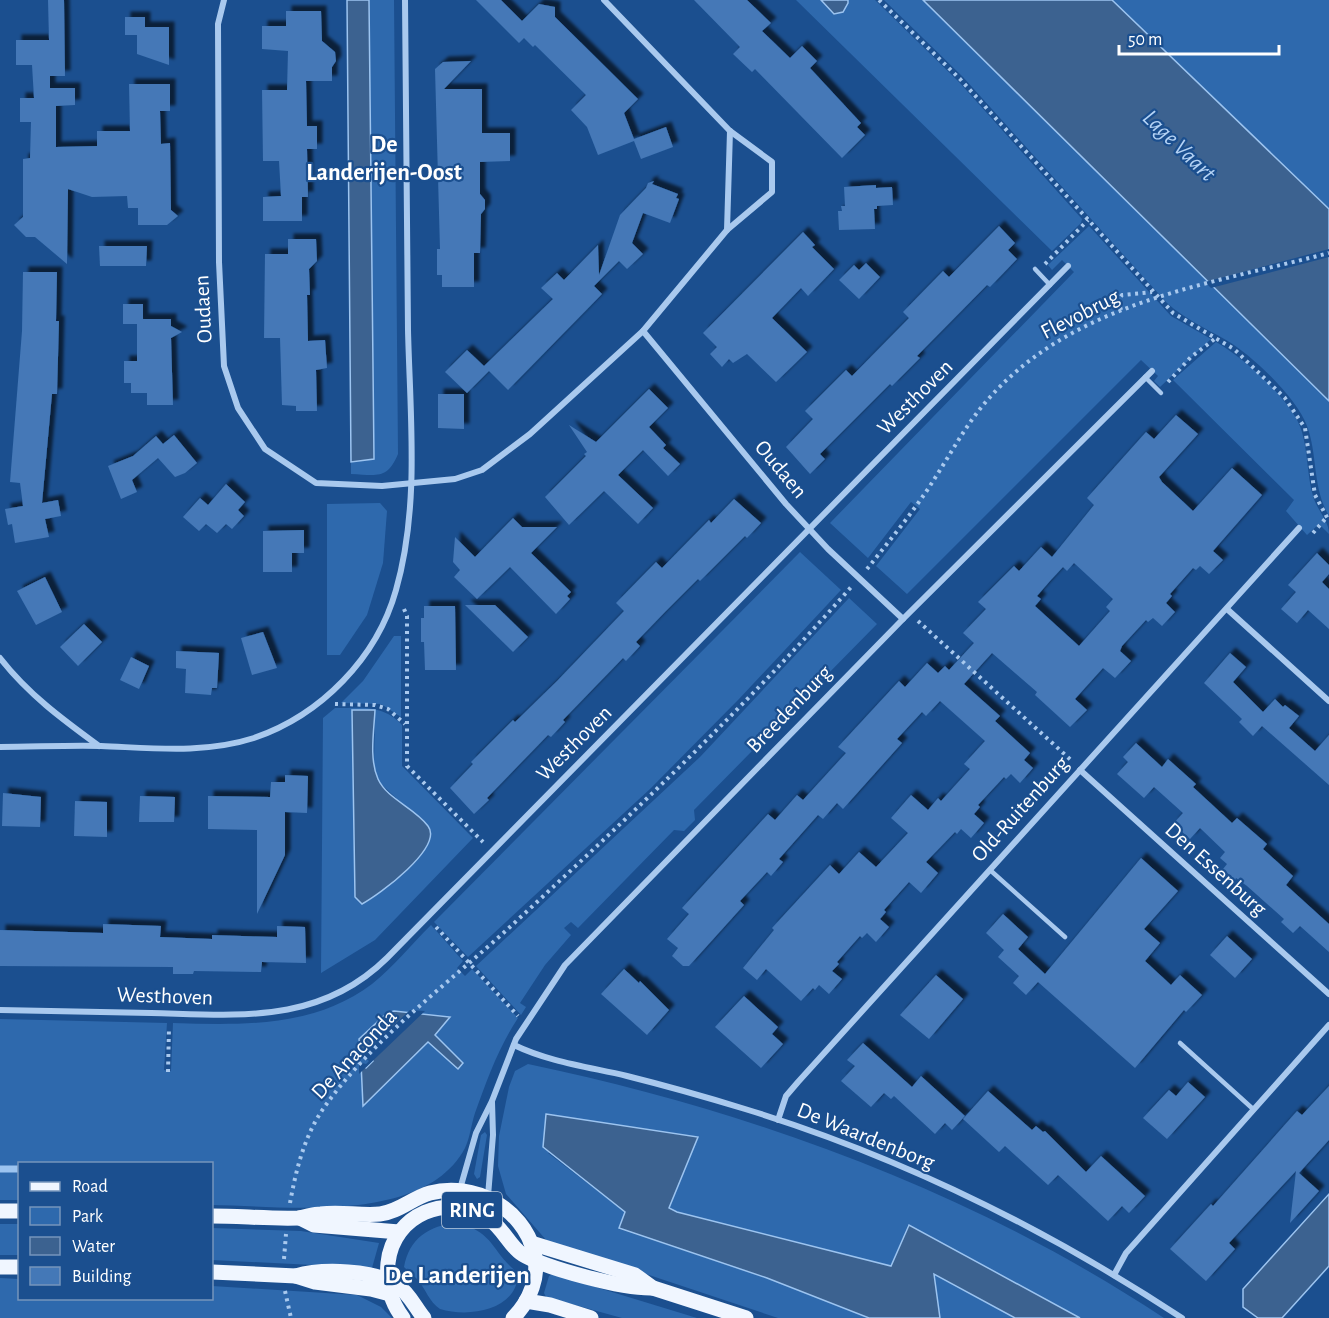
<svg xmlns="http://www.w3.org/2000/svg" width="1329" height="1318" viewBox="0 0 1329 1318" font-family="'Alegreya Sans',sans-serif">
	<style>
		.green { fill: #2e69ad; fill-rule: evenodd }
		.water { fill: #3c6290; stroke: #9cc4f0; stroke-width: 1.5 }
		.pier { fill: #1b4f8f }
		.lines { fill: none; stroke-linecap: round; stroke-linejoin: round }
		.stream { stroke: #9cc4f0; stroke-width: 7 }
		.building { fill: #4478b7; fill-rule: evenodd; filter: url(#shadow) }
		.path { stroke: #a9c9ee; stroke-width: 4; stroke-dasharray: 3 4.5; stroke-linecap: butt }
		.lane { stroke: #a9c9ee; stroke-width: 4.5 }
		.street { stroke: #a9c9ee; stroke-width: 6 }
		.primary { stroke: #f0f6ff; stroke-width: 15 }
		.labels { text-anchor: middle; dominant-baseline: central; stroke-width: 4.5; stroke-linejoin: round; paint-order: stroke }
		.shield { fill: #1b4f8f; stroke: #bbcadd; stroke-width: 1.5 }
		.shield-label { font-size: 21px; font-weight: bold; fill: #fff }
		.street-label { font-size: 22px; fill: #fff; stroke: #1b4f8f }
		.neighbourhood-label { font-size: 24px; font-weight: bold; fill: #fff; stroke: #1b4f8f }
		.water-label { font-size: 24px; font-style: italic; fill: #b5d3f5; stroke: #1b4f8f }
		.quarter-label { font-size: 26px; font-weight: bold; fill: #fff; stroke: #1b4f8f }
	</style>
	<defs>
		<filter id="shadow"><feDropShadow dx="5.5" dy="-5.5" stdDeviation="1.5" flood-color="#0009"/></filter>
	</defs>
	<rect width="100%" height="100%" fill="#1b4f8f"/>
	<g class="green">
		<path d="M369,0h25l4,454c-11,26 -21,21 -47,20v-12l23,-3z"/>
		<path d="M796,0h25l14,14 13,-11v-3h27l84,82 123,137 -1,4 -29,28z"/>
		<path d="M884,0h39l406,401v115c-17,-29 -11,-60 -22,-90 -10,-28 -55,-71 -81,-86 -21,-12 -41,-21 -59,-37l-204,-226z"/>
		<path d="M1112,0h217v209z"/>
		<path d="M1089,226l82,90 40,23 -51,48 -6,-6 4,-5 -17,-16 -234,234 -31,-28 44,-57 -9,-7 -43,56 -38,-35 244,-251 -12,-12 -10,10 -4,-5z"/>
		<path d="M1216,342c27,15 78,60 86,90 6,21 5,43 11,64 4,14 16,25 16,38l-10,-10 -12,11 -21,-24 8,-11 -121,-120z"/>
		<path d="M380,503l7,8 -4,52 -16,52 -27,40h-13v-151z"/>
		<path d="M800,552l41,38 -102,109 -89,90 -182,168 -34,-35z"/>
		<path d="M849,598l28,26 -183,186 1,10 -11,11 -10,-1 -96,98 -7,-6 -7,6 7,7 -26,30 -25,38 6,4 -5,8 -45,-49 224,-209z"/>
		<path d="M394,636h7v81l-20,-13 -40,-1 22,-22z"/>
		<path d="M335,708c26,0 48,-4 67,17v41l71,72 -98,102 -54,33 2,-255zM375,710l-1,55 4,16 18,17 13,68 -35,31 -12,7z"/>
		<path d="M431,925l32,36 -6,7 8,8 7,-7 46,49c-20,30 -31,62 -43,95 -4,12 -5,25 -10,35 -41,77 -180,58 -253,57v-41h-192l-1,36h-19v-181l167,4 -3,47 7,1 2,-48c68,2 141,5 199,-39 21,-17 39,-39 59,-59zM394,1011l55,7 -14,17 28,28 -35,-22 -65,64 -2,-40 5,3 7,-6 -10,-11 -2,2 -2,-14 28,-26z"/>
		<path d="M528,1064c224,47 444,127 636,254h-84l-172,-93 -17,41 -214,-54 -8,-4 29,-71 -150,16 77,59 -6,17 148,49 102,40h-91l-231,-77 -41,-47 -8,-28 1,-30 10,-49 6,-16z"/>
		<path d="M485,1132l2,3 -7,42 -3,2 -3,-5 7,-39z"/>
		<path d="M457,1223c38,9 34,29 61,50 0,37 -48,45 -78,36 -11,-7 -14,-20 -23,-30 -4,-4 -9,-8 -13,-12 5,-28 25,-42 53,-44z"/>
		<rect x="0" y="1224" width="19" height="31"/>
		<path d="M212,1228l89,3 78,12 -7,25 -160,-8z"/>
		<path d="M933,1273l82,45h-75z"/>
		<path d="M553,1274l144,44h-75l-76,-21 -2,-4 5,-17z"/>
		<path d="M0,1278l19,1 1,19h192v-12l145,9 24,12 11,11h-392z"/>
	</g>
	<g class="water">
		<path d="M347,0h22l5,459 -23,3z"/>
		<path d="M821,0h27v3l-5,9 -9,2z"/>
		<path d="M923,0h189l217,209v192z"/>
		<path d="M352,710h23c-1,21 -6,49 3,69 9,20 37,29 50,47 16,21 -49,69 -66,78l-7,-7z"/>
		<path d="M394,1011l56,6 -15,18 28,28 -5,6 -30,-27 -65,64 -2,-43 5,5 7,-7 -9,-9 -3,2 -2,-15 28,-26z"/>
		<path d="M546,1114l152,23 -29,71 8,4 214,54 18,-41 171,93h-65l-81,-44 6,44h-71l-102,-40 -148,-50 6,-16 -82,-65z"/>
		<path d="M1329,1194v72l-47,52h-24l-15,-11v-18z"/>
	</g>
	<g class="pier">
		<path d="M1329,249v8l-118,31 -6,-6z"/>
		<path d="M410,1010l15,1 -66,63v-12l7,2 3,-3 -6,-5 -3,1z"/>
	</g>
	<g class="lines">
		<path class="stream" d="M0,1169h20"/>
	</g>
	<g class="building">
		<path d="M48,0h16l1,76h-15v12h25v17l-19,1v41l41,-1v-15h33l-1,-47h41v27h-10l1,33 9,-1 1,67 7,6 -11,9h-29v-17h-10l-1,-12 -35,1 -24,-8 -1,75 -32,-27h-9l-12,-12 9,-8v-58l7,-1 1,-36h-11v-24h14l-2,-33h-16v-25h33z"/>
		<path d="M476,0h25l21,21 17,-17 16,3v10l83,82 -14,14 10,26 32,-12 7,20 -32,12 -7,-18 -36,14 -11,-28 -16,-17 15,-15 -51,-50 -2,2 -9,-9 -5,5z"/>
		<path d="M694,0h53l24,23 -9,8 28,27 12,-12 15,15 -7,7 51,55 -4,4 8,8 -23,23 -87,-89 -3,3 -19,-18 7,-7z"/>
		<path d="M286,11h35l1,30 13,11 1,9 -4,6v14h-26l1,45h10v23h-10l1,48h-6v24h-39v-24l18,-1 -2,-35h-16l-1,-71h25l1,-39 -26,-2v-23h24z"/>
		<path d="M125,17h20v10h24v38l-32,-11v-19h-12z"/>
		<path d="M471,61l-27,28h38v44h28v28l-30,1v32l5,6v9l-4,5 -1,39h-6v34h-32v-12h-5v-26h3l-5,-180 8,-7z"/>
		<path d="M654,181l-2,3 26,10 -2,4 3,1 -9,24 -27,-10 -11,30 11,11 -16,15 -8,-8 -25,25 8,8 -94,96 -19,-19 -22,22 -22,-21 22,-22 17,16 69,-67 -12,-11 16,-15 7,7 34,-35 1,30 21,-60 26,-27 2,-5z"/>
		<path d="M876,185v3l16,-1 1,18 -16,1v3h-3l1,20 -36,1 -1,-19h4l-1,-5h4l-1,-19z"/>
		<path d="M999,226l16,17 -7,7 9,9 -27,28 -3,-2 -70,71 3,2 -28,28 -2,-2 -70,70 5,5 -15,15 -24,-27 27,-28 -8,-8 41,-41 6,6 57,-58 -6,-6 40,-41 6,6z"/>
		<path d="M803,232l12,13 -3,2 22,22 -26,27 -7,-8 -29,30 35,34 -31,30 -29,-28 -14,9 -4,-4 -7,8 -12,-13 7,-7 -14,-14z"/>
		<path d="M288,239h28l1,22 -8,8 1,26h-3l1,46 17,-1 2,28 -11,2 1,41h-21v-5l-14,-1 -2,-67h-16l1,-84h23z"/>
		<path d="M99,246h48l-1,20h-46z"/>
		<path d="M866,263l14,14 -21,22 -20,-19 15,-15 5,5z"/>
		<path d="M23,272h34l-1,49h3l-2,73h-5l-10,109 16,-3 3,16 -16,3 4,18 -34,6 -3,-19 -4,1 -3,-16 18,-3 -3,-23 -10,-1 12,-151z"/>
		<path d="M123,304h20v15h28v7l11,6 -11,6 2,67h-26v-12h-16v-10h-7v-22h13v-37h-14z"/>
		<path d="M649,389l19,19 -19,19 17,18 -3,3 17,16 -12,12 -25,-26 -25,25 35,33 -15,16 -34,-33 -35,34 -24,-28 41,-41 -2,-2 3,-2 -18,-27 27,17z"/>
		<path d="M438,394h26v35l-26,-1z"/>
		<path d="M1176,415l22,19 -39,43 3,5 31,29 39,-43 30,27 -49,56 10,9 -14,14 -9,-8 -4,4 -3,-2 -23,26 2,2 -6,7 9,9 -13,14 -9,-8 -5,4 -2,-2 -24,26 -2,5 11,10 -16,17 -12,-10 -28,31 12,11 -17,17 -35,-32 2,-3 -45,-39 -28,31 36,32 -5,5 35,32 -6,7 9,8 -13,15 -9,-9 -5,5 -2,-2 -26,28 2,2 -6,7 10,9 -13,15 -10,-9 -4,5 -2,-2 -29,30 12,11 -17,20 -12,-11 -25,28 2,2 -6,7 9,8 -13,15 -9,-9 -5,5 -2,-2 -23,26 2,2 -7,7 10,8 -13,15 -10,-9 -4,5 -2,-2 -12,13 -35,-32 -9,11 -14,-12 31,-38 -2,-2 58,-63 9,9 20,-22 17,15 32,-34 -17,-15 20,-23 17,15 10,-12 3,3 29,-32 -6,-5 21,-23 -45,-40 -14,15 -4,-4 -25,27 5,4 -59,66 -6,-6 -14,16 -5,-4 -39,44 4,3 -12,14 -4,-4 -27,29 4,4 -55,61h-6l-11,-10 6,-8 -11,-9 22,-25 -7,-6 86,-94 7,6 22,-25 6,5 43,-47 -8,-6 61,-66 6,6 22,-24 11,10 7,-7 4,4 25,-27 -11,-10 23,-24 -8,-7 36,-36 5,5 22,-24 11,10 42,-52 -7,-7 59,-66 8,7zM1074,563l39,36 -7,8 4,4 -31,35 -44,-40 6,-7 -4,-3 13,-15 13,-14 4,4z"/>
		<path d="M174,435l23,28 -12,10 -10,4 -17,-19 -26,22 5,12 -16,7 -13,-33 25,-10 23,-20 7,8z"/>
		<path d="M226,484l19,18 -7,8 6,6 -12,13 -6,-5 -9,9 -11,-9 -7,7 -16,-14 17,-19 8,7z"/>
		<path d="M734,499l27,24 -14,15 -2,-2 -45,45 -2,-2 -33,33 -29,30 4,4 -14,15 -3,-3 -60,62 2,2 -14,15 -3,-2 -61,63 2,2 -15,14 -24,-26 23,-24 -2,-2 42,-42 2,2 42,-41 67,-70 -8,-8 40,-41 6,6 47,-48 2,3z"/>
		<path d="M513,518l9,9h35l-26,26 40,39 -4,4 3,3 -14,15 -46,-47 -33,32 -23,-22 6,-7 -7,-8 2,-25 20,20z"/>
		<path d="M304,530v23h-12v19h-29v-41z"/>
		<path d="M1317,553l12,12v9l-7,8 7,7v40l-21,-19 -11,13 -16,-14 15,-17 -8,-7z"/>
		<path d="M45,577l17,35 -26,13 -19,-34z"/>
		<path d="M465,605h30l33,32 -15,15z"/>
		<path d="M424,606h31l1,64h-31l-1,-28h-3v-24h3z"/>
		<path d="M84,624l18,18 -24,24 -18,-19z"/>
		<path d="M263,632l14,36 -25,7 -11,-37z"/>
		<path d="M176,651l43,2 -2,35h-5l-1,7 -26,-2 1,-24 -10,-1z"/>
		<path d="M1230,653l16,14 -13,15 30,30 12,-13 8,8 2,-2 14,11 -10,12 26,23 14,-16v50l-67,-59 -9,10 -14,-14 3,-3 -38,-36z"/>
		<path d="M131,657l18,9 -10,23 -19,-9z"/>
		<path d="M1136,743l26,24 6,-8 28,25 -3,3 39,36 5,-5 30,26 -4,5 30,27 -7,9 43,39v28l-29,-26 -7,7 -12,-11 3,-3 -37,-33 -11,-8 -1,2 -12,-11 4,-5 -7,-6 5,-6 -25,-24 -10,11 -17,-15 10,-11 -29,-26 -10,11 -27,-24 11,-12 -5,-5z"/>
		<path d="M285,775l23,1 -1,37 -22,-1v43l-28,59v-84l-49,-1v-33l62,1 1,-15h14z"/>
		<path d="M3,793l38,4 -1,30 -38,-1z"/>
		<path d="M140,796l35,1 -1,25h-35z"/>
		<path d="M75,801l32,1v35l-33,-1z"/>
		<path d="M1141,858l37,33 -34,38 16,14 -15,18 26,24 9,-10 22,20 -16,17 -2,-2 -49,58 -97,-86 -12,13 -13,-12 6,-7 -21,-19 6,-7 -18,-17 17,-19 25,23 -10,12 27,25z"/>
		<path d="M103,924l58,2 -1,11 52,2v-4l65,2v-11l28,1 1,36 -44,-1 -1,10 -67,-1 -1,3h-20v-7l-173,-1v-36l103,3z"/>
		<path d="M1227,936l25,23 -17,19 -25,-23z"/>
		<path d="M624,969l15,14 1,-2 29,29 -22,25 -46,-41z"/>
		<path d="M936,975l27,24 -34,40 -29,-24z"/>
		<path d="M744,996l34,31 -6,7 11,10 -22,24 -46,-41z"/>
		<path d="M863,1043l49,44 9,-11 44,40 -13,14 -7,-7 -10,11 -41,-38 -3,3 -7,-6 -13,14 -30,-26 14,-15 -8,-6z"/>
		<path d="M1188,1082l17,15 -38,42 -24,-21 26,-28 7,6z"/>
		<path d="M1329,1086v54l-30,33 20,18 -29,32 6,-52 -67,72 6,6 -29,32 -36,-32 41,-45 2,2 84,-95 5,4z"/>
		<path d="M988,1091l44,39 4,-4 7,6 2,-1 41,41 15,-16 44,40 -16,17 -7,-7 -14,15 -50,-46 -10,10 -43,-39 -6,6 -36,-33z"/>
	</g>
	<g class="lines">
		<g class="path">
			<path d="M879,0l81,79 213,234 61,36 51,49 20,30 10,67 14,26"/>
			<path d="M1045,264l43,-44"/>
			<path d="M1121,310l-3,-10 4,-5 30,-3"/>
			<path d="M1168,382l23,-25 25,-19"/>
			<path d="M1313,533l13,-15"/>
			<path d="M867,569c23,-29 48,-59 68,-91 18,-28 33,-57 56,-82 86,-95 220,-112 338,-143"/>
			<path d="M404,609l3,7v150l76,76"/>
			<path d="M918,621l154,140"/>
			<path d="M335,704l40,1 13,4 17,15"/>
			<path d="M436,927l82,89"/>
			<path d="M168,1072l1,-45"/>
			<path d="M290,1203c6,-33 14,-66 33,-94 48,-69 126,-126 188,-183 118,-109 235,-219 341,-340"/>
			<path d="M284,1259l2,-25"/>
			<path d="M285,1291l6,27"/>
		</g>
		<g class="lane">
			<path d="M1035,269l15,16"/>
			<path d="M1145,377l16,16"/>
			<path d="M990,870l75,67"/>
			<path d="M1180,1043l73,66"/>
		</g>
		<g class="street">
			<path d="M224,0l-6,24 1,238 5,104 14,42 27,41 51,34 66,3 73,-7 27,-9 48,-36 113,-103 84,-101 45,-38v-30l-42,-31 -126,-131"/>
			<path d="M727,230l3,-99"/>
			<path d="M643,331l143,173 42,45 75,70"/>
			<path d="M1227,609l102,92"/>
			<path d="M0,658c28,36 62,61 99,88"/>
			<path d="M0,747c34,0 68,-2 101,-1 52,2 103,8 153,-8 67,-23 123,-80 142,-148 24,-84 14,-175 12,-260 -2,-110 -3,-220 -3,-330"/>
			<path d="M1080,770l249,224"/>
			<path d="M0,1010c50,1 101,2 151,3 87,2 168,12 236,-55l681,-692"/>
			<path d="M514,1045c35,17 75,22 113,31 40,10 79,21 118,33 154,47 303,121 437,209"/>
			<path d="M778,1120l8,-24 12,-14 501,-554"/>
			<path d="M460,1189l16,-56 16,-32 24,-62 49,-74 338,-346 249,-248"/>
			<path d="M488,1196l5,-61 -1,-33"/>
			<path d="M1114,1275l12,-22 203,-228"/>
		</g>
		<g class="primary">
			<path d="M0,1211h20"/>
			<path d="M212,1216c28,0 58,3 86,2 8,-1 15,-4 23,-4 19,-3 39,2 59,0 19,-2 32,-16 50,-21 43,-12 93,15 104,59 6,24 -4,49 -21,66"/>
			<path d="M300,1218l14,7 85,7"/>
			<path d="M531,1243l104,32 18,13 93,30"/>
			<path d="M0,1267h20"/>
			<path d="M212,1272l84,4 19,6 56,7 19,5"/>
			<path d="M296,1276c26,-8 79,-6 101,9 12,8 18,22 27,33"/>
			<path d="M526,1301l24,4 41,13"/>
			<path d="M403,1318c-13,-17 -17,-34 -15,-55 5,-49 60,-71 100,-45 15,10 23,30 34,36 25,15 102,35 131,34"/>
		</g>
	</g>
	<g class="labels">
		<rect class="shield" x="442" y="1192" width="60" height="36" rx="4.5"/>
		<g class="shield-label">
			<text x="472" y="1210">RING</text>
		</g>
		<g class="street-label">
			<text transform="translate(203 309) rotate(-93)">Oudaen</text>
			<text transform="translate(1080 314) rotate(-27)">Flevobrug</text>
			<text transform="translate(915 397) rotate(-45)">Westhoven</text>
			<text transform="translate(781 469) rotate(50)">Oudaen</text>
			<text transform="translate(789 709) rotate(-46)">Breedenburg</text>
			<text transform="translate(574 743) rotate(-45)">Westhoven</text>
			<text transform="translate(1020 809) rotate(-48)">Old-Ruitenburg</text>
			<text transform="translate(1216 869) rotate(42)">Den Essenburg</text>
			<text transform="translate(165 996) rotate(2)">Westhoven</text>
			<text transform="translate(354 1054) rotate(-47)">De Anaconda</text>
			<text transform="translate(866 1136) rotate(22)">De Waardenborg</text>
		</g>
		<g class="neighbourhood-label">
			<text x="384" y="145">De<tspan x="384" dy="28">Landerijen-Oost</tspan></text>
		</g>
		<g class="water-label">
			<text transform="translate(1179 146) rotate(44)">Lage Vaart</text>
		</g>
		<g class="quarter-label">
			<text x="457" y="1275">De Landerijen</text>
		</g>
	</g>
	<rect x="18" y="1162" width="195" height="138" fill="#1b4f8f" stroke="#7695bc" stroke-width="1.5"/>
	<rect x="30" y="1182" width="30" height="9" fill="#f0f6ff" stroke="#7695bc" stroke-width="1.5"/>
	<text x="72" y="1192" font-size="18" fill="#ffffff">Road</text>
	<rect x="30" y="1207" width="30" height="18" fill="#2e69ad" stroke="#7695bc" stroke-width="1.5"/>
	<text x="72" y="1222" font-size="18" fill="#ffffff">Park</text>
	<rect x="30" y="1237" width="30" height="18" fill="#3c6290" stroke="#7695bc" stroke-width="1.5"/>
	<text x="72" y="1252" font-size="18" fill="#ffffff">Water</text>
	<rect x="30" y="1267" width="30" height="18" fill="#4478b7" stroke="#7695bc" stroke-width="1.5"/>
	<text x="72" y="1282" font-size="18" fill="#ffffff">Building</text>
	<path d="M1119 45v9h160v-9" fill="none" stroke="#ffffff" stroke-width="3"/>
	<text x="1128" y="45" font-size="18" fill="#ffffff" stroke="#1b4f8f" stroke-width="4.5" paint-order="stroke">50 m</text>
</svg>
